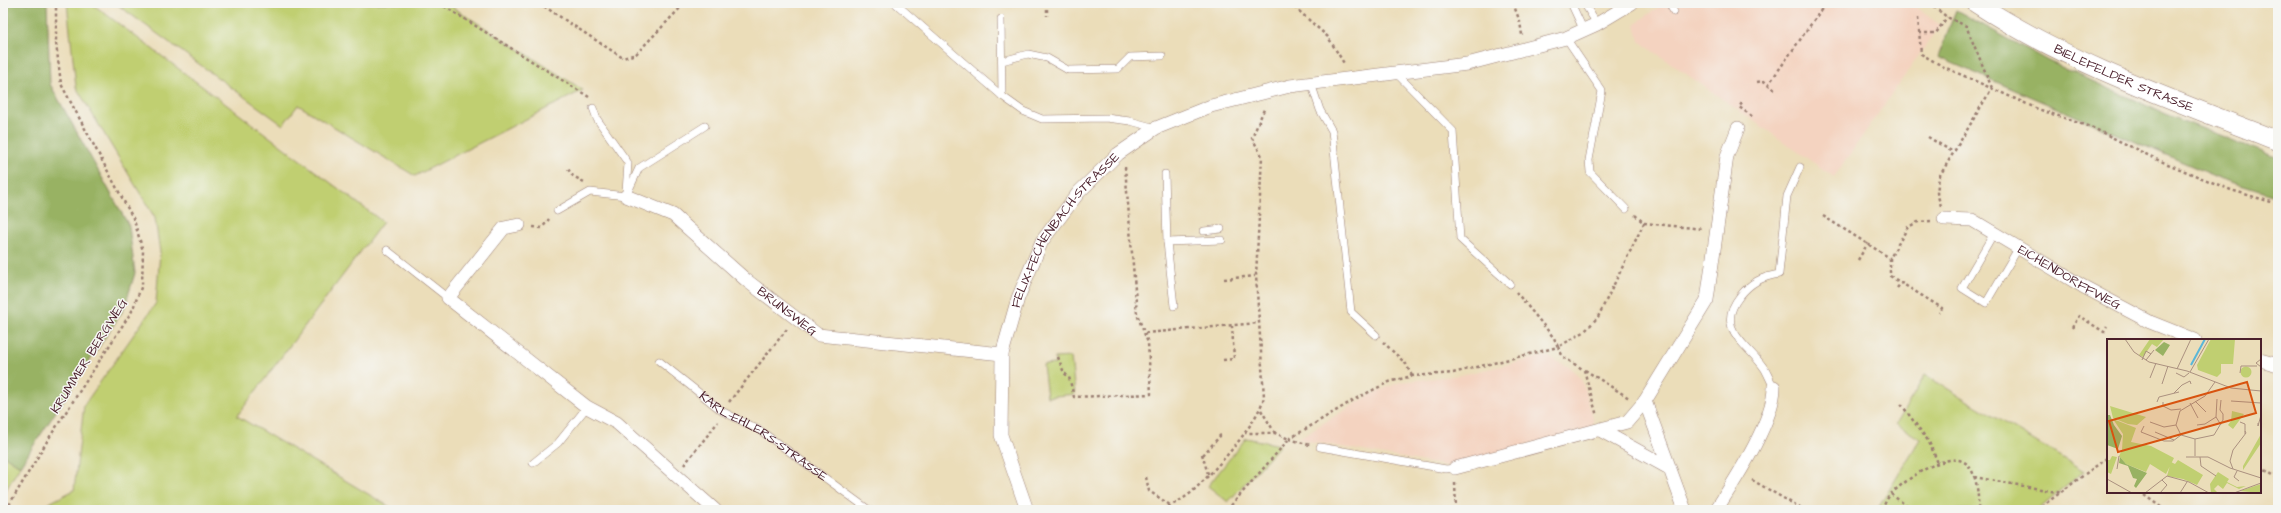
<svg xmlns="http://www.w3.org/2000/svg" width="2281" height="513" viewBox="0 0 2281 513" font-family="'Architects Daughter',sans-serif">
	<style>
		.built { fill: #f4d3c0 }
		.green { fill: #c0cf71; stroke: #85774e }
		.forest { fill: #98b263; stroke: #716847 }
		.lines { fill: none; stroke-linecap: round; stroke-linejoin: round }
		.lane-casing { stroke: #9a7e72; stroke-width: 8 }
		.street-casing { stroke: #9a7e72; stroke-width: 14 }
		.secondary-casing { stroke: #9a7e72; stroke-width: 20 }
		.path { stroke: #9a7e72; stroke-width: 2.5; stroke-dasharray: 3 3; stroke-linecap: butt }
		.lane { stroke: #fff; stroke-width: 7 }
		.street { stroke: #fff; stroke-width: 13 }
		.secondary { stroke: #fff; stroke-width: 19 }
		.labels { text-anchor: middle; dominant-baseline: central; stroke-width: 3; stroke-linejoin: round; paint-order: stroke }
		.street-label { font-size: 13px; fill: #4a1f2b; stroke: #f6f6f2 }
		.inset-river { fill: none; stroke: #5ab7d8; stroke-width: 2 }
		.inset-road { fill: none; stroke: #ab9180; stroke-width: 1 }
		.view { fill: #d8530f; fill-opacity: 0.15; stroke: #d8530f; stroke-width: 2 }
		.inset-edge { fill: none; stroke: #4a1f2b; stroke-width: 2 }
	</style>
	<rect width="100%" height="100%" fill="#f6f6f2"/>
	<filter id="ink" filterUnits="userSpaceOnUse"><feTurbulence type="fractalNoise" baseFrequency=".025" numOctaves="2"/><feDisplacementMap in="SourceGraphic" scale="8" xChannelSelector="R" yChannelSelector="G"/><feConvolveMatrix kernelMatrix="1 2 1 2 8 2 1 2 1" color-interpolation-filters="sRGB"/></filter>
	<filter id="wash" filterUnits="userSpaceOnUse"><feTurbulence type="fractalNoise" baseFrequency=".012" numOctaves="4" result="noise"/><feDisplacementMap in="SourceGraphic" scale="16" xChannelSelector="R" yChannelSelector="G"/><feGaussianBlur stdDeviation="0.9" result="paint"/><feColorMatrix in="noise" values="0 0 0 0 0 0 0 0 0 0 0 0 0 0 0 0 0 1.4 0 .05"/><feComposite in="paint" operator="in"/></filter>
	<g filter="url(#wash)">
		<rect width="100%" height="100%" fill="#ebddb9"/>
		<g class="built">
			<path d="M1664,3h246l30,22 -106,152 -195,-136 -4,-17z"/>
			<path d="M1541,357h8l20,10 12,11 13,43 -3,7 -144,38 -150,-27 73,-44 30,-13 61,-7z"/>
		</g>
		<g class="green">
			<path d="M67,3h24l292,219 -146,194 158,94h-359l38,-20 10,-85 72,-102 4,-51 -5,-34 -79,-131z"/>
			<path d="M115,3h331l137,87 -168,86 -117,-71 -15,20z"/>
			<path d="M1071,357l4,37 -28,3 -4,-32 12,-1v-6z"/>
			<path d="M1925,375l159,96 -46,39h-161l43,-71 -24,-15z"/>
			<path d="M1246,438l34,7 -52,57 -20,-16z"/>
			<path d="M3,455l17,11 -17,29z"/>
		</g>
		<g class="forest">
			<path d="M3,3h44l3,81 79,142 6,47 -11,36 -104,157 -17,-11z"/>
			<path d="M1956,10l92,51 117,53 113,44v39l-56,-18 -284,-122z"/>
		</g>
	</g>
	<g filter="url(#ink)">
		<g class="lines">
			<defs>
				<g id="lane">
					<path d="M895,3l107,93 21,15 19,8 64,-1 24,3 26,7"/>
					<path d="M1571,3l13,28"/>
					<path d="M1584,3l13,21"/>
					<path d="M1669,3l5,9"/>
					<path d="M1001,19l1,77"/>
					<path d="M1566,38l36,53 -13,69 1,12 36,37"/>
					<path d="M1002,61l26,-7 19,4 21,12 50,-1 12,-12 32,-1"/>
					<path d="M1396,73l57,58 7,108 50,45"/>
					<path d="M1311,83l9,27 12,21 19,181 25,23"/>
					<path d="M593,108l4,11 31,44 -2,29"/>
					<path d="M1165,174l2,68 55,-2"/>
					<path d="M626,196l13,-28 66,-42"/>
					<path d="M557,211l33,-19 36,4"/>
					<path d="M1204,231l17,-2"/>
					<path d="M1994,233l-32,55 24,15 33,-56"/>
					<path d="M1167,242l7,64"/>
					<path d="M387,250l61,48"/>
					<path id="s1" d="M659,361l63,50 39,20 108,79"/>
					<path d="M1774,387c-4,-6 -6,-13 -10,-19 -17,-25 -50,-39 -24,-72 11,-14 22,-19 39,-22l8,-78 13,-29"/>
					<path d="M1320,447l126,22 9,-1"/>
					<path d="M533,463l25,-20 29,-36"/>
				</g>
				<g id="street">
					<path id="s2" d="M626,196l47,19 73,65 72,55 184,19"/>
					<path id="s3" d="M1944,219l28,1 112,67 66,35 45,18"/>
					<path d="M519,225l-15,3 -56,70 139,109 30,16 98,87"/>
					<path d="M2260,360l18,5"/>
					<path d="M1600,430l69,38"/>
					<path d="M1455,468l172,-46 18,-21"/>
					<path id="s4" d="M1027,510l-26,-75 1,-81 16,-56 24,-57 37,-49 39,-38 38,-26 55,-22 79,-20 177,-22 99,-26 31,-14 35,-21"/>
					<path d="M1685,510l-40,-109 62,-101 20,-144 11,-28"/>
					<path d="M1716,510c19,-30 58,-89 58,-123"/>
				</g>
				<g id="secondary">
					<path id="s5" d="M1976,3c92,60 200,98 302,138"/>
				</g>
			</defs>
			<use href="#lane" class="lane-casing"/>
			<use href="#street" class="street-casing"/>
			<use href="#secondary" class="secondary-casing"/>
			<g class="path">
				<path d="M439,3l150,94"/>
				<path d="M539,3l84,55 13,-4 49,-51"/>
				<path d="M1047,3v13"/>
				<path d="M1290,3l38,34 17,28"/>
				<path d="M1513,3l7,19 2,13"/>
				<path d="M1929,3l18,14 19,9 26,62"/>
				<path d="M1918,18l3,36 23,13 94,42 55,19 65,32 73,30 47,14"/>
				<path d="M1919,33h17l11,-16"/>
				<path d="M1757,82l7,-1 12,10"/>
				<path d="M1768,85l58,-82"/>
				<path d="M1742,103l-3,4 14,10"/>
				<path d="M1928,137l25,15"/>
				<path d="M568,169l5,7 11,6"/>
				<path d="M1941,206l-4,-13 2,-16 53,-89"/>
				<path d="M1635,215l9,8 59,6"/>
				<path d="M1823,216l67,42"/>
				<path d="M1931,221l-13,1 -10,5 -18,31v18l52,32 -3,5"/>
				<path d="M533,227l9,1 7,-9"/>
				<path d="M1858,260l10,-17"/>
				<path d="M1224,279l31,-3"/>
				<path d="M1897,288l4,-5"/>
				<path d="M1516,292l38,46 4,9 26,-15 14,-15 46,-94"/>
				<path d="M2072,328l7,-12 25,16 3,-5"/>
				<path d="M1145,333l113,-10"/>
				<path d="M1383,342l23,22 6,12"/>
				<path d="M1058,357l6,16 5,4 5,20 77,-3 -3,-51 -11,-29 -12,-147"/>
				<path d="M1223,360l11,-1 -2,-33"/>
				<path d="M1585,370l44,28"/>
				<path d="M729,402l58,-73"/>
				<path d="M1901,404l28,38 9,21"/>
				<path d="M1261,410l14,23"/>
				<path d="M1289,439l68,-41 32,-16 23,-6 41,-3 105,-26 5,10 21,13 13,46"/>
				<path d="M1289,439l21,6"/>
				<path d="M1202,454l6,20"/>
				<path d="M1203,455l17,-19 -1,-2"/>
				<path d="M684,465l34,-43"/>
				<path d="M2260,467l18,11"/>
				<path d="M1146,477l3,14 21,14"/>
				<path d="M1974,477l88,16"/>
				<path d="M1752,480l52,30"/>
				<path d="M1455,483l1,27"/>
				<path d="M1891,494l21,16"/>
				<path d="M2144,495l21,15"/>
				<path d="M6,510l43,-72 83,-127 10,-26 1,-34 -9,-31 -73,-136 -5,-41v-40"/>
				<path d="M1163,510c10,-6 23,-12 31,-20 22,-21 63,-65 70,-93l-8,-121 6,-120 -10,-18 13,-31"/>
				<path d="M1227,510l62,-71 -14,-6h-30"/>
				<path d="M1882,510c2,-5 5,-12 9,-16 13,-13 54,-43 73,-32 13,7 15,35 14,48"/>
				<path d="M2037,510l71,-53"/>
			</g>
			<use href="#lane" class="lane"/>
			<use href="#street" class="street"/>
			<use href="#secondary" class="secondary"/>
		</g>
	</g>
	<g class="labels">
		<g class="street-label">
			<text stroke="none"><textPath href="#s5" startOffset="166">BIELEFELDER STRASSE</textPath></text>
			<text stroke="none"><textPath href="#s4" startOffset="302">FELIX-FECHENBACH-STRASSE</textPath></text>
			<text stroke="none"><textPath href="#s3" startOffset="141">EICHENDORFFWEG</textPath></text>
			<text stroke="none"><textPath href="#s2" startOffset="200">BRUNSWEG</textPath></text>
			<text transform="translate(89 356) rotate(-58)">KRUMMER BERGWEG</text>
			<text stroke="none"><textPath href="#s1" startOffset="129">KARL-EHLERS-STRASSE</textPath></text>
		</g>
	</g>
	<g transform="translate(2107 339)">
		<rect width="154" height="154" fill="#ebddb9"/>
		<path d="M43,0h14l-7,8 -5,-3 -9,13 -4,-2zM104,0h24l-2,25h-12v9l-4,4 -19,-7 -1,-5zM133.5 33a5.5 5.5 0 1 1 11 0a5.5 5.5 0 1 1-11 0ZM3,67l36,11 -9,8 -9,-1 -15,-6zM125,72l12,3 -11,15 -5,-4 3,-4zM6,80l23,9 -5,14 20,4 23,12 -8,16 -16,-10 -4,8 -20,-8 -7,-8 3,-6 1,-16zM154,95v9l-18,27v-4zM5,117l5,1 -6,17 -4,-2v-12h3zM71,121l25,15 -6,10 -14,-6 -16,-3 4,-14 4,2zM111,133l11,7 -2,3 10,5 9,-1 -7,3 -12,-6 -4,6 -5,-4 -4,4 4,4h-7l-1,-9zM154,145v9l-21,-2z" fill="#c0cf71"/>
		<path d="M57,3l6,3 -7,11 -8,-6zM0,76h3l4,10 8,11 -4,13 -11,-4zM13,118l6,7 21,9 -11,15 -2,-2 3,-7 -4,-1 -5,-12 -9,-3z" fill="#98b263"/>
		<path class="inset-river" d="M84,26l14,-26"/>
		<path class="inset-road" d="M18,0l9,13 15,10 38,9 44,17 30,3M154,20l-5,4 5,4M35,21l4,-9 5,3M39,21l8,-10M70,30l14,-30M83,33l19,-33M69,34l8,4 5,-4M133,34l1,-7h16M43,39l6,-15M108,43l-10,14 -25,15 -4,14 5,10 14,4 19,-4 9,-15v-6l-3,-4 1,-10M55,45l6,-18M67,54l8,-8 8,-4 1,3M110,60l-1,18 5,8M88,62l11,11M124,62l30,2M50,63l2,-5 20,-5M56,63v4l8,4 10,-1M83,64l8,15M43,83l14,5 12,-2M133,83l5,2v7M151,84v3l3,-11M90,86l8,-1 11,-7M37,87l-3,6 23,9h9l8,-6M48,93l19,8M88,100v17M79,118h22l22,11 31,10M93,118l1,9 15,10M10,130l2,-13M126,130l-3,-8 3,-11 13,-17 -1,-2v3M130,132l-3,6 5,4M0,140l25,14M38,154l22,-17 22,6 20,11M53,154l7,-8 -5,-5M73,154l7,-11M127,154l27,-10"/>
		<path class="view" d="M140,43l9,31 -138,39 -9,-31z"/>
		<rect width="154" height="154" class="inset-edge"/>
	</g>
	<rect width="2281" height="513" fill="none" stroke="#f6f6f2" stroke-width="16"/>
</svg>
